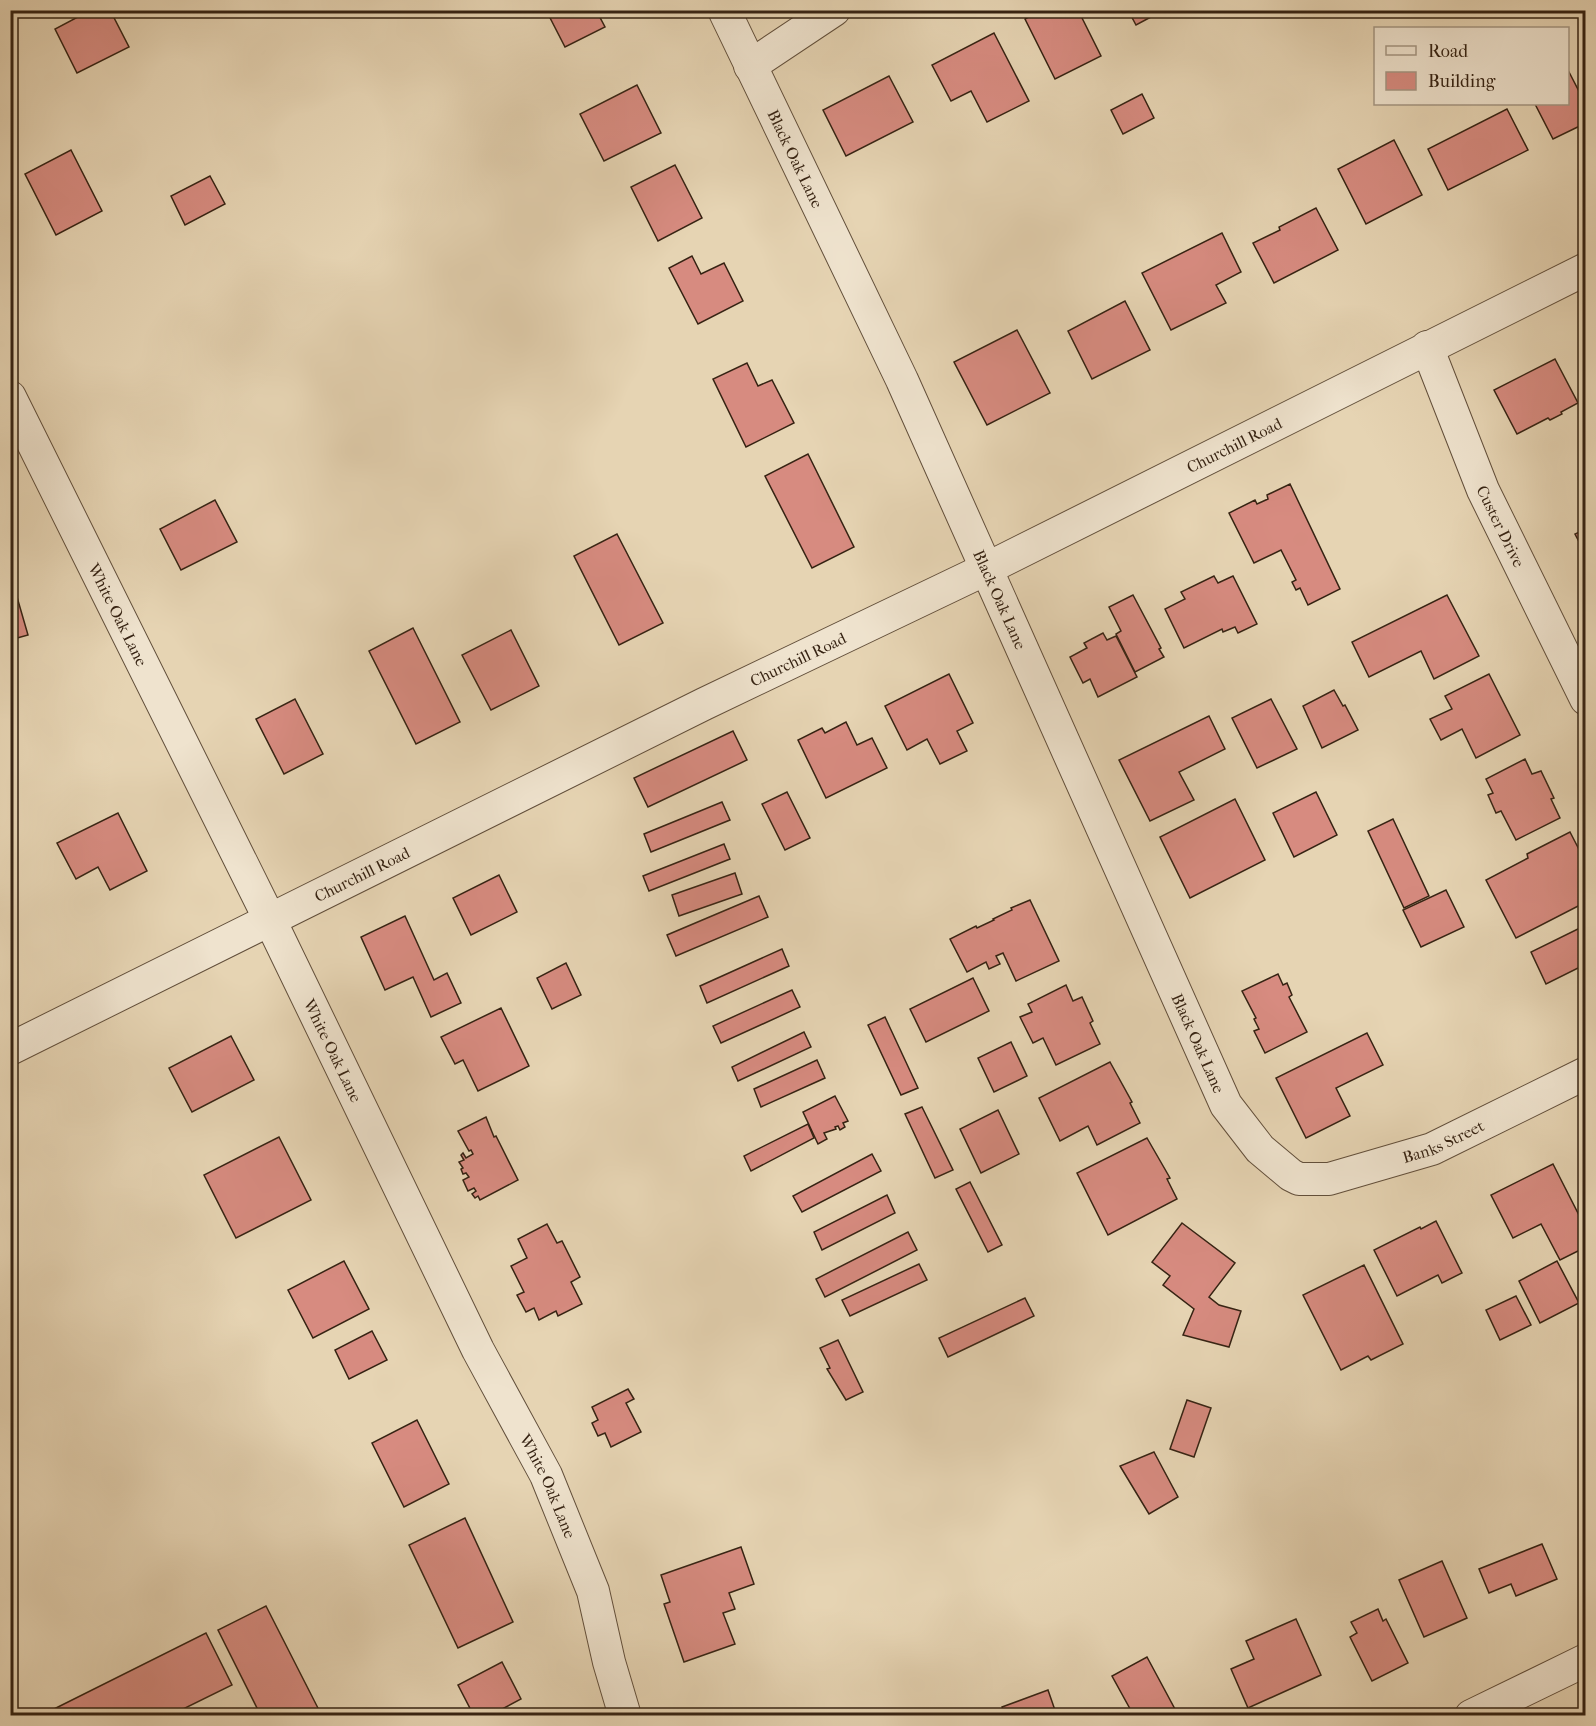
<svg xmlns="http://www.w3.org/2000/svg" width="1596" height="1726" viewBox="0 0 1596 1726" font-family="'IM FELL French Canon',serif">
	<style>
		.building { fill: #d78b80; stroke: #362313; stroke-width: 1.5 }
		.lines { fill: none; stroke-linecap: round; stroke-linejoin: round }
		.minor-casing { stroke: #624f3b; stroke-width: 34 }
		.minor { stroke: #efe3ce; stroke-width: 32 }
		.labels { text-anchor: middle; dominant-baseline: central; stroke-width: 4.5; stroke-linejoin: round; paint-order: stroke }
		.street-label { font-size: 16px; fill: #362313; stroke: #efe3ce }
	</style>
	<rect width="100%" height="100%" fill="#e6d4b3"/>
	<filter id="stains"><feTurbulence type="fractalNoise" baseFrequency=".00333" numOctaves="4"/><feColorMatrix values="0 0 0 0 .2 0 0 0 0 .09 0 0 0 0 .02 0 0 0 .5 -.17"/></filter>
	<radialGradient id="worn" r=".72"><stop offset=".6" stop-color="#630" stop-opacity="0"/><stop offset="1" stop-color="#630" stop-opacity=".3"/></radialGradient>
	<g class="building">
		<path d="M91,10h19l19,37 -52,26 -22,-44z"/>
		<path d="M546,10h50l9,17 -40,20z"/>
		<path d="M1041,10h37l23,46 -46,23 -30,-60z"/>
		<path d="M1128,10h36l-28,15z"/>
		<path d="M994,33l35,68 -42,21 -16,-31 -20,10 -19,-36z"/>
		<path d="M1568,70l18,35v18l-33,16 -18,-35h33z"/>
		<path d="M889,76l24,46 -67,34 -23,-46z"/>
		<path d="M637,85l24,48 -57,28 -24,-47z"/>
		<path d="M1142,94l12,24 -31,16 -12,-24z"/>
		<path d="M1507,109l21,41 -80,40 -20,-41z"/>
		<path d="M1394,140l28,55 -56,29 -28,-55z"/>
		<path d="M71,150l31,61 -46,24 -31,-61z"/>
		<path d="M675,165l27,53 -44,23 -27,-54z"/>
		<path d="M210,176l15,28 -40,21 -14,-29z"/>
		<path d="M1316,208l22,42 -64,33 -21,-40 27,-13 -1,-3z"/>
		<path d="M1222,233l19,39 -25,13 10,18 -55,27 -29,-57z"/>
		<path d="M692,256l9,18 23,-11 19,38 -45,23 -29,-56z"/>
		<path d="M1125,301l25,49 -58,29 -24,-48z"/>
		<path d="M1017,330l33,63 -63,32 -33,-63z"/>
		<path d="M1555,359l23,44 -17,9 1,2 -12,6 -2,-2 -31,16 -23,-44z"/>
		<path d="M747,363l11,23 14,-6 22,43 -48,24 -33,-68z"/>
		<path d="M808,454l46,93 -42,21 -47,-92z"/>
		<path d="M1290,484l50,105 -32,16 -8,-17 -4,2 -4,-8 4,-2 -15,-30 -27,13 -25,-50 26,-13 2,4 11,-5 -1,-4z"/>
		<path d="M215,500l22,42 -56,28 -21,-41z"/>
		<path d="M1586,529v26l-11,-21z"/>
		<path d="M617,534l46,89 -44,22 -45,-89z"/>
		<path d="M1214,576l4,7 15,-7 24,48 -19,9 -3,-6 -12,5 -1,-3 -38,19 -19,-39 20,-10 -4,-7z"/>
		<path d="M1133,595l28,53 -2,1 5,8 -29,15 -19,-38 5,-3 -12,-24z"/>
		<path d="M1447,595l32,61 -45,23 -13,-28 -52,26 -17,-35z"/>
		<path d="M17,597l11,38 -18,5v-41z"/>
		<path d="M413,628l47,94 -44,22 -47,-93z"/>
		<path d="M511,630l28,56 -48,24 -29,-55z"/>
		<path d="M1103,633l4,7 9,-4 21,41 -39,20 -8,-18 -7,4 -13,-26 17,-9 -3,-5z"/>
		<path d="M949,674l24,49 -16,8 10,20 -27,13 -13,-25 -20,11 -22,-44z"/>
		<path d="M1489,674l31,61 -44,23 -14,-29 -21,11 -11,-21 22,-10 -7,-13z"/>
		<path d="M1334,690l9,16 2,-1 13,25 -36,18 -19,-42z"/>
		<path d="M295,699l28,55 -39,20 -28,-55z"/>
		<path d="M1271,699l26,50 -40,19 -25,-50z"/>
		<path d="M1209,716l16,33 -46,23 15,28 -44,21 -31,-61z"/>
		<path d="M846,722l11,23 15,-7 15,30 -61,30 -28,-58 24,-12 3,5z"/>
		<path d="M733,731l14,29 -99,47 -14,-29z"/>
		<path d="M1525,759l7,15 9,-3 13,27 -3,1 9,19 -44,22 -15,-29 -5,2 -8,-18 5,-2 -7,-14z"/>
		<path d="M787,792l23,46 -25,12 -23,-46z"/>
		<path d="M1316,792l21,43 -43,22 -21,-44z"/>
		<path d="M1235,799l30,61 -75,38 -30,-61z"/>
		<path d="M722,802l8,18 -79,32 -7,-18z"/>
		<path d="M118,813l29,58 -37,19 -12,-23 -22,12 -19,-36z"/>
		<path d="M1393,819l36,77 -25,12 -36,-77z"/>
		<path d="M1570,832l16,31v39l-70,36 -30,-58 42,-22 -1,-4z"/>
		<path d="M724,844l6,15 -81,32 -6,-15z"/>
		<path d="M735,873l7,21 -63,22 -7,-21z"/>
		<path d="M499,875l18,37 -46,23 -18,-37z"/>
		<path d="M1446,890l18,37 -43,20 -18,-37z"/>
		<path d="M759,896l9,21 -92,39 -9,-21z"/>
		<path d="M1030,900l29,61 -43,20 -13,-28 -7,3 4,8 -11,5 -3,-7 -19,10 -17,-33 26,-13 1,2 17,-8 -1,-1 19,-9 -1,-2z"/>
		<path d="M405,916l29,64 13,-7 14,30 -30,14 -18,-40 -28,13 -24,-53z"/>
		<path d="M1586,925v52l-6,-10 -34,17 -15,-32z"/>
		<path d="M782,949l7,17 -82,37 -7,-17z"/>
		<path d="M566,963l15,32 -29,14 -15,-31z"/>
		<path d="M1278,974l5,11 4,-2 5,12 -3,2 18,35 -42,21 -11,-22 5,-2 -5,-10 2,-1 -14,-27z"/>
		<path d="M973,978l16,33 -63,31 -16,-33z"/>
		<path d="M1066,985l7,16 9,-4 11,24 -3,2 10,21 -44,21 -13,-27 -10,5 -13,-26 12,-5 -4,-8z"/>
		<path d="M792,990l8,17 -79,36 -8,-17z"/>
		<path d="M501,1008l28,58 -51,25 -15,-31 -8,4 -14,-27z"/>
		<path d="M885,1017l33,71 -17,7 -33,-70z"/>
		<path d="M804,1032l7,15 -73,34 -6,-14z"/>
		<path d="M1367,1033l16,32 -47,23 14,28 -44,22 -30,-60z"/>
		<path d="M231,1036l23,44 -62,32 -23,-44z"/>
		<path d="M1011,1042l16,34 -33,16 -16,-34z"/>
		<path d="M817,1060l8,18 -64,29 -7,-18z"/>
		<path d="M1110,1062l22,40 -2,1 10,20 -43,22 -9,-19 -28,15 -21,-43z"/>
		<path d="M835,1096l13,25 -5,2 2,4 -5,3 -2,-4 -3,1 1,2 -12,4 3,6 -9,5 -15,-32z"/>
		<path d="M922,1107l31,63 -18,8 -30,-64z"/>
		<path d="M998,1110l21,44 -38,19 -21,-44z"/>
		<path d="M486,1117l8,20 2,-1 22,44 -38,20 -2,-4 -3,2 -3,-4 4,-3 -2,-3 -6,3 -5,-11 6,-3 -3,-4 -3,1 -2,-5 2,-1 -4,-6 5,-2 -3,-5 2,-2 3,5 7,-4 -2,-4 -2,1 -11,-20z"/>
		<path d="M808,1124l6,14 -63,33 -7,-15z"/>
		<path d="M279,1137l32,63 -75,38 -32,-63z"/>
		<path d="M1147,1138l23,40 -3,1 10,20 -69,36 -31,-62z"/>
		<path d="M1586,1150v16l-7,-13z"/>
		<path d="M872,1154l9,17 -79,41 -9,-16z"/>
		<path d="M1553,1164l33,65v18l-26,13 -19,-36 -28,14 -22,-43z"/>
		<path d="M970,1182l32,63 -14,7 -32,-63z"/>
		<path d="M887,1195l8,18 -73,37 -8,-18z"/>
		<path d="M1436,1221l26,52 -20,10 -4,-8 -41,21 -23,-46 46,-23 1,2z"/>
		<path d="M1182,1223l53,40 -26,34 10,8 22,6 -12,36 -46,-12 11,-26 -31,-24 7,-9 -18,-14z"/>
		<path d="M547,1224l10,19 5,-2 18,36 -9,5 11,22 -24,12 -2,-5 -17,9 -5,-12 -8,4 -9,-17 7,-3 -13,-26 16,-8 -9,-19z"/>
		<path d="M908,1232l9,18 -92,47 -9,-18z"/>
		<path d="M344,1261l25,48 -56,29 -25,-48z"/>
		<path d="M1557,1261l22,42 -39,20 -21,-42z"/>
		<path d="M919,1264l8,16 -77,36 -8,-16z"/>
		<path d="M1364,1265l39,79 -32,16 -3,-4 -27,14 -38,-75z"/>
		<path d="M1516,1296l15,29 -31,15 -14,-30z"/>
		<path d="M1025,1298l9,18 -86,41 -9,-19z"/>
		<path d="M372,1331l15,29 -38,19 -14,-29z"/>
		<path d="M838,1340l25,52 -17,8 -19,-31 3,-1 -10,-20z"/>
		<path d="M628,1389l6,10 -8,4 15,29 -30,15 -6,-14 -7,3 -6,-13 6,-3 -6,-13z"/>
		<path d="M1187,1400l24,8 -17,49 -24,-8z"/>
		<path d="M417,1420l32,64 -45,23 -32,-64z"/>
		<path d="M1154,1452l24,45 -29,17 -29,-48z"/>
		<path d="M465,1518l48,104 -55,26 -49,-103z"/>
		<path d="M1542,1544l15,35 -41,17 -5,-12 -22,9 -10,-24z"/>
		<path d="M741,1547l13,37 -25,9 6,16 -12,4 12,31 -51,18 -20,-58 6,-2 -9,-27z"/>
		<path d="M1442,1561l25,57 -43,19 -25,-57z"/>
		<path d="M266,1606l55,108 -2,2h-58l-43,-86z"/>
		<path d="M1378,1609l5,12 3,-2 22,44 -36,18 -22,-44 7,-4 -6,-11z"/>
		<path d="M1296,1619l25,56 -73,33 -17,-39 23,-10 -8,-18z"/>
		<path d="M206,1633l26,52 -63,31h-129z"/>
		<path d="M1147,1657l29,54 -7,5h-35l-22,-40z"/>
		<path d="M502,1662l19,37 -32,17h-15l-16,-31z"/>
		<path d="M1048,1690l9,26h-52l-3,-9z"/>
	</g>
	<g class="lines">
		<defs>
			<g id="minor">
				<path id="s1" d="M724,10l178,370 324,725 34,44 31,26 8,4h30l103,-30 154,-76"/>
				<path d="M750,66l84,-56"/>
				<path id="s2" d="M1427,347l56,143 103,209"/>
				<path id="s3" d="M10,397l260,523 208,430 68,125 47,116 16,71 16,54"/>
				<path id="s4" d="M10,1049l694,-345 282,-135 600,-300"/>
				<path d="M1471,1716l115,-56"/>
			</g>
		</defs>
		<use href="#minor" class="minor-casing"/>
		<use href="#minor" class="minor"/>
	</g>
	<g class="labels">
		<g class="street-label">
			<text stroke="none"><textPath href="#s1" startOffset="165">Black Oak Lane</textPath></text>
			<text stroke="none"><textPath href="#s4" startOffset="1365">Churchill Road</textPath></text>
			<text stroke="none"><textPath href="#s2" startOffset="194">Custer Drive</textPath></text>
			<text stroke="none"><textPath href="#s1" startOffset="651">Black Oak Lane</textPath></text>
			<text stroke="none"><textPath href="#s3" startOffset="243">White Oak Lane</textPath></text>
			<text stroke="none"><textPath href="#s4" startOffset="879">Churchill Road</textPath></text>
			<text stroke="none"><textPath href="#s4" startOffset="393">Churchill Road</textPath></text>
			<text stroke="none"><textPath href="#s1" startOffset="1137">Black Oak Lane</textPath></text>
			<text stroke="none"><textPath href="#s3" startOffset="729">White Oak Lane</textPath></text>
			<text stroke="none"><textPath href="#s1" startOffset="1460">Banks Street</textPath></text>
			<text stroke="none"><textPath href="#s3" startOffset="1215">White Oak Lane</textPath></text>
		</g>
	</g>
	<rect width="1596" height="1726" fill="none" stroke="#e6d4b3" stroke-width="36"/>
	<rect x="12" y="12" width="1572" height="1702" fill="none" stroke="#362313" stroke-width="3"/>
	<rect x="18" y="18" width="1560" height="1690" fill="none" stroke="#362313" stroke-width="1.5"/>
	<rect x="1374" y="27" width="195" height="78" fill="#efe3ce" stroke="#a59683" stroke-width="1.5"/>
	<rect x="1386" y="46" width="30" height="9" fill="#efe3ce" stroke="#a59683" stroke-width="1.5"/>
	<text x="1428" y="57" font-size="18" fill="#362313">Road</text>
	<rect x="1386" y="72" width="30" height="18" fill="#d78b80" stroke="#a59683" stroke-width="1.5"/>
	<text x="1428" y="87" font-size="18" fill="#362313">Building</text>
	<rect width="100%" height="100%" filter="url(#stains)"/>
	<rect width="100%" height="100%" fill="url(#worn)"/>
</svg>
